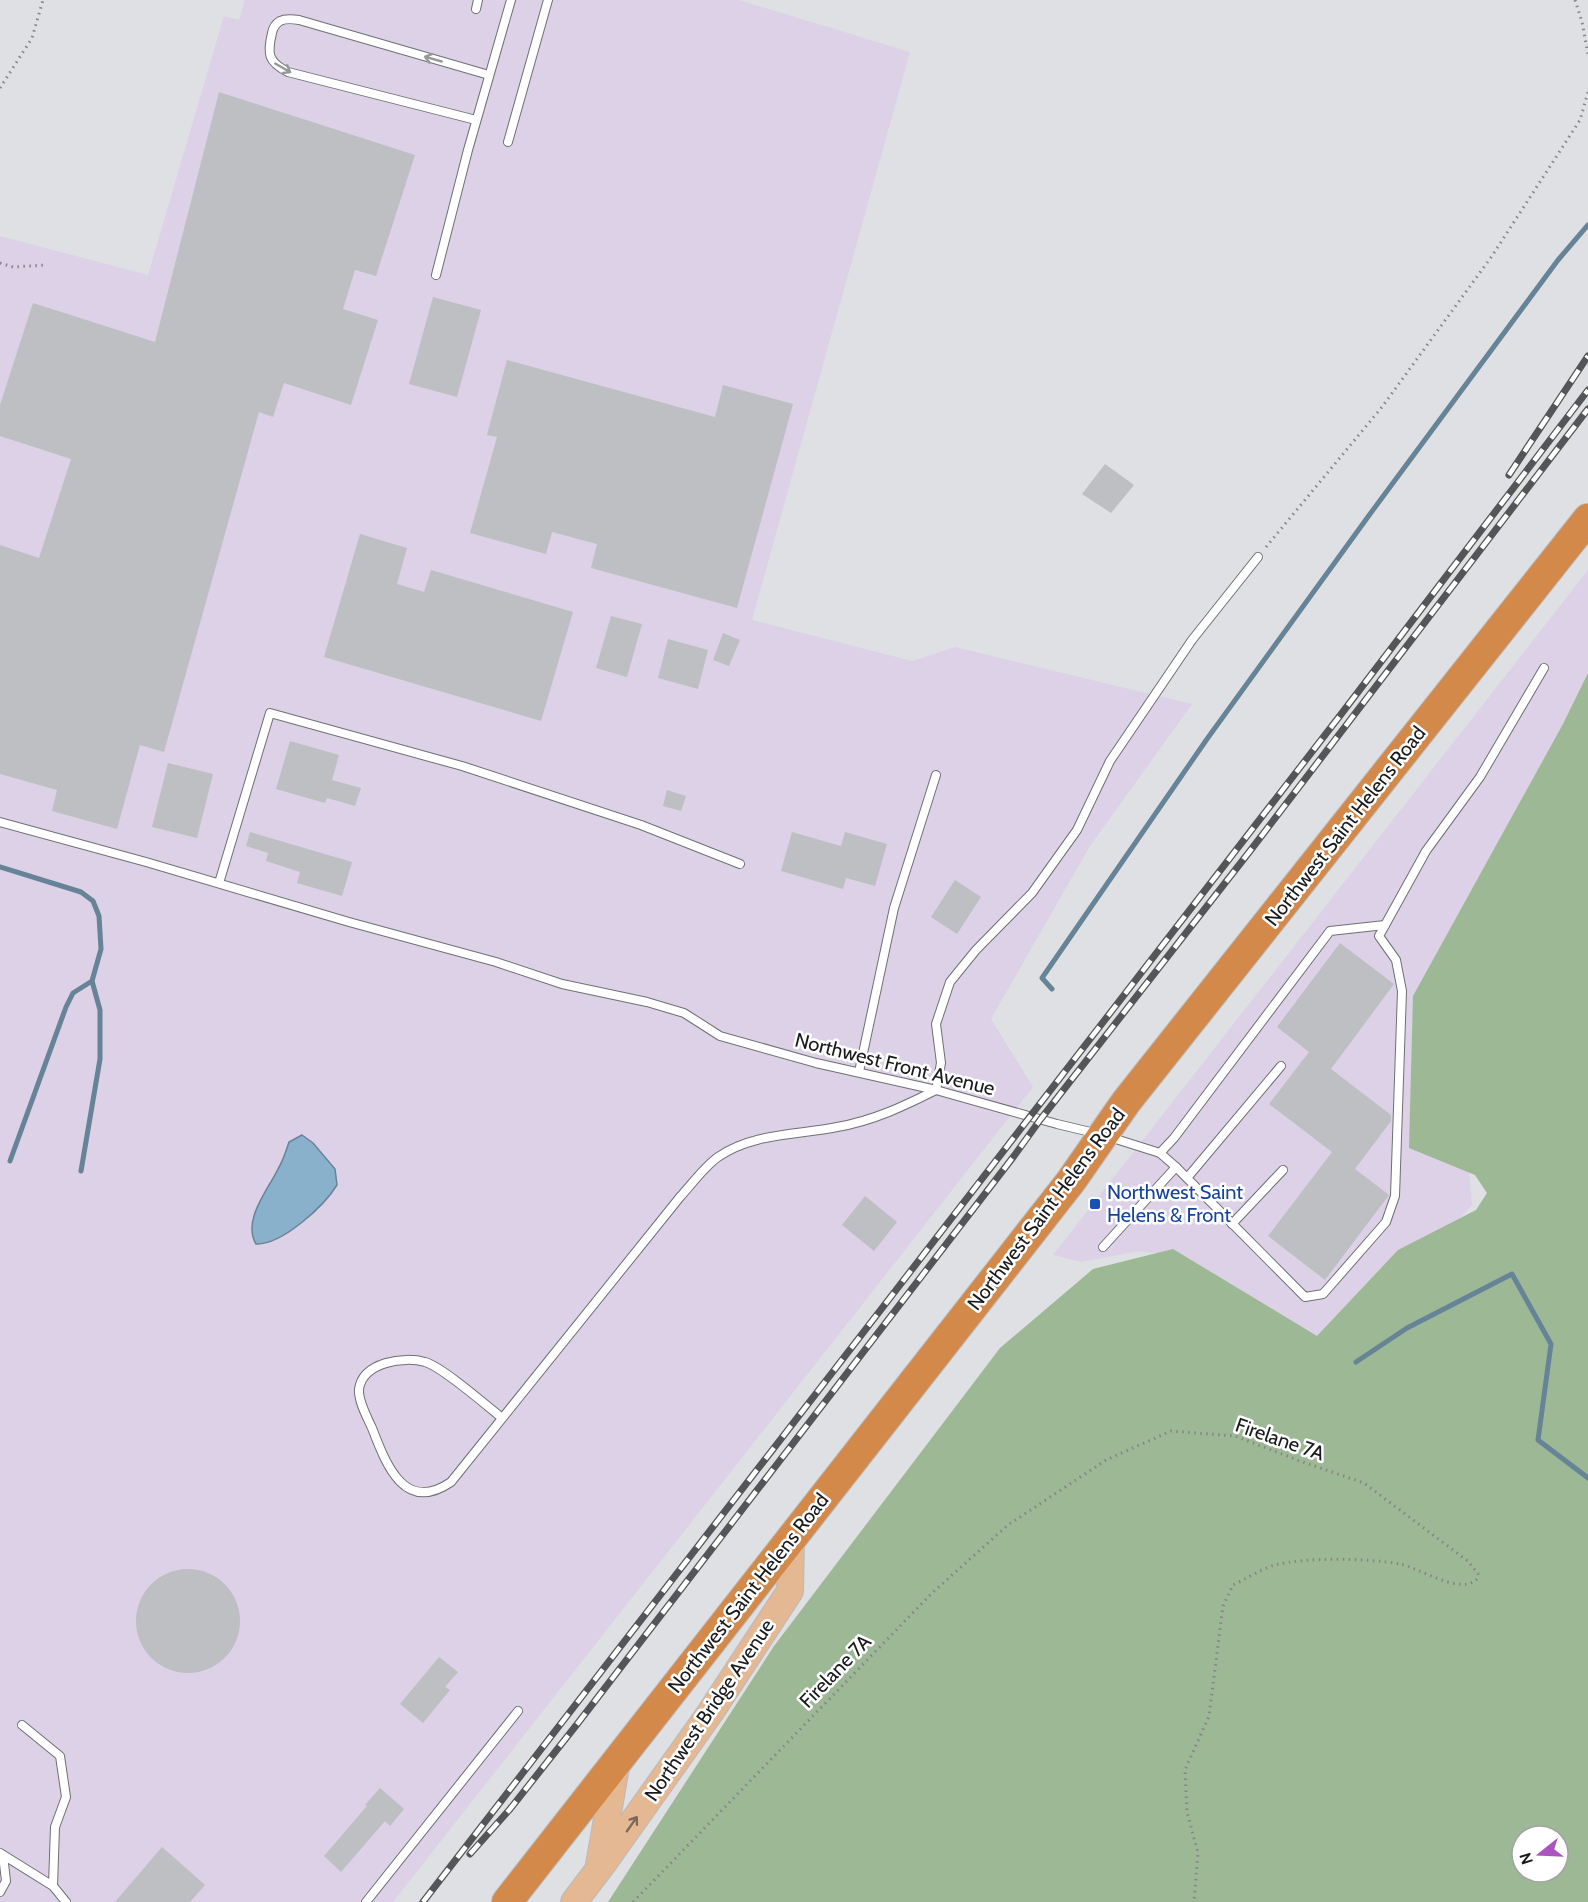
<svg xmlns="http://www.w3.org/2000/svg" width="1588" height="1902" viewBox="0 0 1588 1902" font-family="Cabin,sans-serif">
	<style>
		.industrial { fill: #dcd1e6 }
		.forest { fill: #9cb895; fill-rule: evenodd }
		.water { fill: #89b1cc; stroke: #678397; stroke-width: 1.5 }
		.lines { fill: none; stroke-linecap: round; stroke-linejoin: round }
		.stream { stroke: #678397; stroke-width: 5 }
		.building { fill: #bebfc2 }
		.lane-casing { stroke: #6f7073; stroke-width: 10 }
		.primary-casing { stroke: #bababa; stroke-width: 28 }
		.highway-casing { stroke: #bababa; stroke-width: 32 }
		.path { stroke: #858689; stroke-width: 3; stroke-dasharray: 1.5 4.5; stroke-linecap: butt }
		.lane { stroke: #fff; stroke-width: 8 }
		.primary { stroke: #e4b892; stroke-width: 26 }
		.highway { stroke: #d2894a; stroke-width: 30 }
		.rail-casing { stroke: #545556; stroke-width: 7 }
		.rail { stroke: #fff; stroke-width: 4.5; stroke-dasharray: 14; stroke-linecap: butt }
		.oneway { stroke: #979898 }
		.oneway2 { stroke: #7e6856 }
		.transit-dot { fill: #1a4fb4; stroke: #fff; stroke-width: 2 }
		.labels { text-anchor: middle; dominant-baseline: central; stroke-width: 5; stroke-linejoin: round; paint-order: stroke }
		.street-label { font-size: 20px; fill: #18191a; stroke: #fff }
		.transit-label { font-size: 20px; fill: #164399; stroke: #fff; text-anchor: start }
	</style>
	<rect width="100%" height="100%" fill="#dee0e3"/>
	<g class="industrial">
		<path d="M245,0h494l171,52 -158,568 160,41 43,-14 237,57 -102,142 -99,173 42,68 -640,815h-393v-1666l148,39 76,-259 15,4z"/>
		<path d="M1588,570v118l-127,399 11,118 -146,164 -151,-113 -36,-5 -58,11 -28,-7z"/>
	</g>
	<path class="forest" d="M1588,673v1229h-980l166,-256 226,-298 93,-79 80,-20 144,87 81,-86 78,-40 11,-17 -12,-18 -66,-27 4,-152 150,-272zM1522,1836h36v36h-36z"/>
	<path class="water" d="M302,1135l11,8 22,26 2,16c-13,21 -55,60 -81,59 -14,-24 12,-54 22,-75 5,-8 8,-18 11,-27z"/>
	<g class="lines">
		<g class="stream">
			<path d="M0,867l81,25 12,9 6,15 2,33 -9,32 8,29v49l-19,112"/>
			<path d="M1052,989l-10,-11 165,-239 163,-225 188,-254 30,-35"/>
			<path d="M10,1161l56,-154 7,-14 19,-12"/>
			<path d="M1356,1362l51,-34 105,-54 39,70 -13,96 50,38"/>
		</g>
	</g>
	<g class="building">
		<path d="M219,92l196,63 -39,121 -21,-6 -12,39 35,11 -27,85 -67,-22 -11,34 -14,-5 -95,340 -24,-7 -23,84 -65,-18 5,-21 -57,-16v-229l39,13 32,-99 -71,-23v-31l33,-102 122,39z"/>
		<path d="M433,297l48,13 -24,87 -48,-13z"/>
		<path d="M507,360l208,57 8,-32 70,19 -56,204 -146,-40 6,-24 -45,-12 -6,22 -76,-21 27,-96 -10,-2z"/>
		<path d="M1105,464l29,21 -23,28 -29,-19z"/>
		<path d="M360,534l47,14 -10,36 27,8 7,-22 142,42 -32,109 -217,-64z"/>
		<path d="M611,616l31,8 -15,53 -31,-9z"/>
		<path d="M723,633l17,7 -11,26 -16,-6z"/>
		<path d="M668,639l40,11 -10,39 -40,-11z"/>
		<path d="M290,741l49,14 -7,25 29,8 -6,18 -28,-8 -2,5 -49,-14z"/>
		<path d="M168,763l45,11 -16,64 -45,-11z"/>
		<path d="M667,790l19,6 -5,15 -18,-5z"/>
		<path d="M250,832l102,30 -10,34 -45,-13 3,-11 -34,-11 2,-8 -22,-7z"/>
		<path d="M792,832l49,14 4,-14 42,12 -12,42 -29,-8 -3,11 -62,-18z"/>
		<path d="M955,880l26,17 -24,37 -26,-17z"/>
		<path d="M1340,943l54,41 -63,85 60,46v6l-36,48 34,26 -64,85 -57,-44 64,-84 -63,-48 40,-52 -32,-25z"/>
		<path d="M865,1196l32,26 -23,29 -32,-26z"/>
		<circle cx="188" cy="1621" r="52"/>
		<path d="M439,1657l19,15 -13,15 5,3 -27,33 -23,-19z"/>
		<path d="M380,1788l24,21 -14,17 -5,-5 -44,51 -17,-16 43,-50 -2,-1z"/>
		<path d="M162,1847l43,38 -15,17h-75z"/>
	</g>
	<g class="lines">
		<defs>
			<g id="lane">
				<path d="M476,9l2,-9"/>
				<path d="M476,120l-188,-48c-20,-10 -21,-18 -16,-39 1,-5 3,-9 8,-12 6,-3 13,-2 19,-1l190,55"/>
				<path d="M508,142l40,-142"/>
				<path d="M436,275l32,-125 43,-150"/>
				<path d="M0,822l146,40 203,60 147,40 66,22 85,18 37,11 36,23 96,27 120,27 121,34 46,11 57,18 14,-15 156,-207 55,-6"/>
				<path d="M219,883l51,-170 192,53 179,59 99,39"/>
				<path d="M859,1072l35,-164 42,-133"/>
				<path d="M1160,1153l16,14 129,130 18,-3 63,-72 9,-26 7,-205 -6,-31 -17,-24 47,-85 54,-74 64,-109"/>
				<path d="M1187,1178l94,-112"/>
				<path d="M1232,1224l51,-54"/>
				<path d="M1103,1247l73,-80"/>
				<path d="M502,1418c-16,-13 -61,-52 -77,-56 -21,-6 -62,0 -66,27 -1,12 8,28 13,39 14,36 32,86 79,54l229,-285c12,-13 24,-30 38,-40 34,-24 80,-22 119,-30 36,-6 67,-21 99,-37l5,-27 -5,-39 14,-42 26,-32 56,-57 45,-63 33,-69 82,-121 66,-83"/>
				<path d="M22,1725l38,31 6,41 -11,30 -2,59 13,16"/>
				<path d="M0,1853l53,33"/>
				<path d="M0,1892l6,-11 -3,-26"/>
				<path d="M366,1902l152,-191"/>
			</g>
			<g id="primary">
				<path d="M599,1865l18,-104"/>
				<path d="M574,1902l31,-41 105,-148 80,-122 1,-52"/>
			</g>
			<path id="highway" d="M507,1902l564,-721 55,-79 462,-583"/>
		</defs>
		<use href="#lane" class="lane-casing"/>
		<use href="#primary" class="primary-casing"/>
		<use href="#highway" class="highway-casing"/>
		<g class="path">
			<path d="M1575,0l7,22 6,32"/>
			<path d="M0,88l32,-50 11,-38"/>
			<path d="M0,263l13,4 33,-2"/>
			<path d="M1266,547l116,-140 110,-151 88,-136 8,-28"/>
			<path d="M633,1902l298,-308 77,-69 98,-65 65,-29 64,5 65,25 64,22 105,79 9,12v4c-16,19 -58,-10 -78,-14 -33,-6 -93,-7 -125,1 -14,4 -29,14 -42,20l-10,21 -14,110 -24,54 2,42 11,41 -4,49"/>
		</g>
		<use href="#lane" class="lane"/>
		<use href="#primary" class="primary"/>
		<use href="#highway" class="highway"/>
		<defs>
			<g id="rail">
				<path d="M1509,475l79,-119"/>
				<path d="M470,1854l40,-45 68,-86 436,-567 26,-36 210,-269 338,-442"/>
				<path d="M423,1902l919,-1189 246,-323"/>
			</g>
		</defs>
		<use href="#rail" class="rail-casing"/>
		<use href="#rail" class="rail"/>
	</g>
	<defs><path id="oneway-shaft" d="M-6 0H5M1.5-3L5.5 0L1.5 3" fill="none" stroke-width="1.6" stroke-linecap="round" stroke-linejoin="round" transform="scale(1.5)"/></defs>
	<g class="oneway">
		<use href="#oneway-shaft" transform="translate(433 59) rotate(-164)"/>
		<use href="#oneway-shaft" transform="translate(283 68) rotate(30)"/>
	</g>
	<use class="oneway2" href="#oneway-shaft" transform="translate(632 1824) rotate(-55)"/>
	<rect class="transit-dot" x="1089" y="1198" width="12" height="12" rx="3"/>
	<g class="labels">
		<g class="street-label">
			<text transform="translate(1345 826) rotate(-52)">Northwest Saint Helens Road</text>
			<text transform="translate(895 1064) rotate(14)">Northwest Front Avenue</text>
			<text transform="translate(1046 1209) rotate(-53)">Northwest Saint Helens Road</text>
			<text transform="translate(1280 1439) rotate(19)">Firelane 7A</text>
			<text transform="translate(748 1593) rotate(-52)">Northwest Saint Helens Road</text>
			<text transform="translate(835 1671) rotate(-46)">Firelane 7A</text>
			<text transform="translate(709 1710) rotate(-56)">Northwest Bridge Avenue</text>
		</g>
		<g class="transit-label">
			<text x="1107" y="1192">Northwest Saint<tspan x="1107" dy="23">Helens &amp; Front</tspan></text>
		</g>
	</g>
	<g transform="translate(1540 1854) rotate(252)"><circle r="28" fill="#ffffff" stroke="#a3a3a3" stroke-width="1.5"/>
	<path d="M0-4.5L10 22L0 15L-10 22Z" fill="#ab53bf"/>
	<text y="-9" font-size="16" font-weight="bold" text-anchor="middle" fill="#18191a">N</text>
	</g>
</svg>
